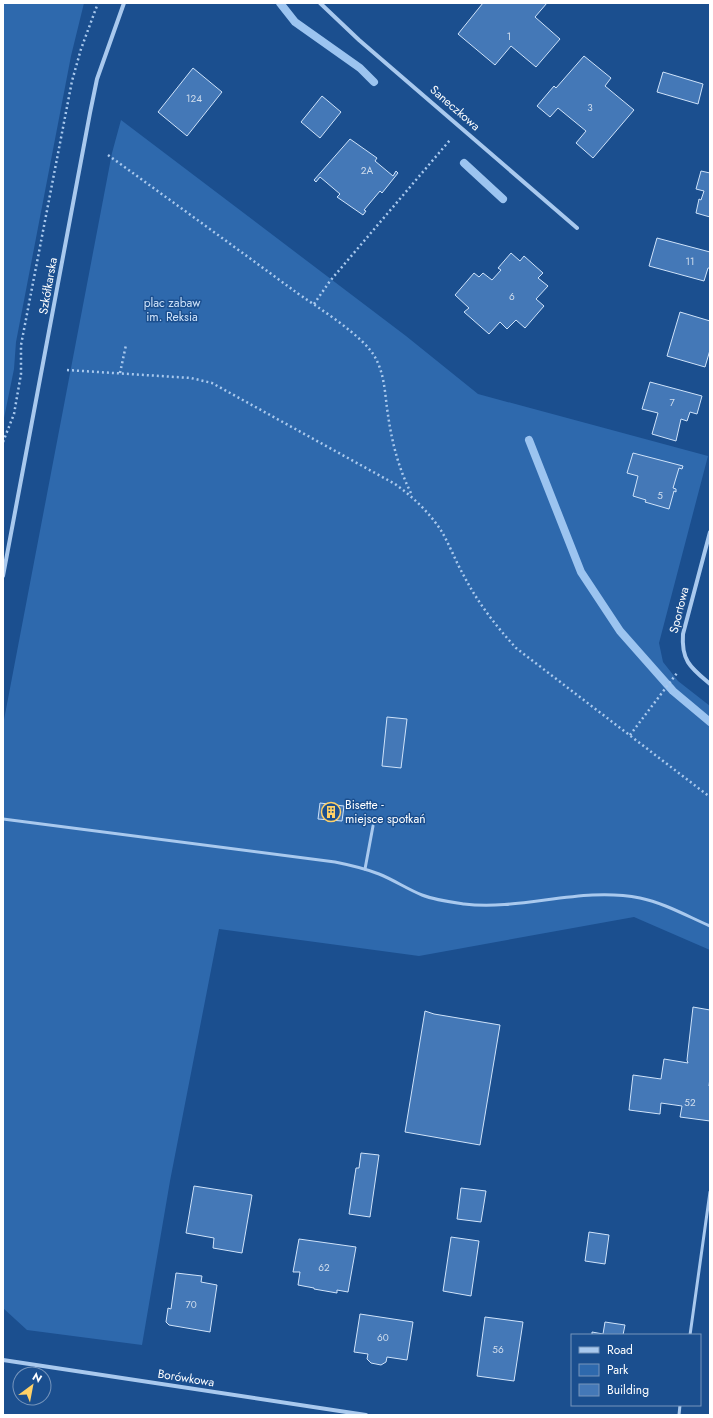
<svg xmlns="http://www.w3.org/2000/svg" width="713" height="1418" viewBox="0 0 713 1418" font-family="Jost,sans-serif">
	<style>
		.green { fill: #2e69ad }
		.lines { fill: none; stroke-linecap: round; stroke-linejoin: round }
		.stream { stroke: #9cc4f0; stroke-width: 8 }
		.building { fill: #4478b7; stroke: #cfe3fa }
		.path { stroke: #a9c9ee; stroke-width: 2.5; stroke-dasharray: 2 3; stroke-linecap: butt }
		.lane { stroke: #a9c9ee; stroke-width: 3 }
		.street { stroke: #a9c9ee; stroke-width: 4 }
		.labels { text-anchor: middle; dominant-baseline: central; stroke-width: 3; stroke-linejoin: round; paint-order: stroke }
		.number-label { font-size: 10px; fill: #d0dded }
		.street-label { font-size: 12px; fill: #fff; stroke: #1b4f8f }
		.park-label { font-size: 12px; fill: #cfe3fa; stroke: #1b4f8f }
		.poi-label { font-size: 12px; fill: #fff; stroke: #1b4f8f; text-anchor: start }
	</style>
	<rect width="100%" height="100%" fill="#1b4f8f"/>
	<g class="green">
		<path d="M3,3h81l-13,53 -55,286 -2,27 -11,54z"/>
		<path d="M121,120l285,216 72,58 230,62 -49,187 4,19 15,19 32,25v244l-76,-33 -215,39 -200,-27 -49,252 -28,164 -115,-15 -24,-22v-583l109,-572z"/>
	</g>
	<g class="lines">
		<g class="stream">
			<path d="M280,3l15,19 65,46 14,14"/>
			<path d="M464,163l39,36"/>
			<path d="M529,440l52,132 39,59 53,60 37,31"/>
		</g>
	</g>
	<g class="building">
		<path d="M483,3h64l-12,14 25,22 -24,28 -25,-21 -16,19 -37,-31z"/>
		<path d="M584,56l27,22 -6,8 29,24 -41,48 -17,-15 10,-12 -28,-23 -8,9 -13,-11 17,-20 2,2z"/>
		<path d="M193,68l29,24 -35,44 -29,-24z"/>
		<path d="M663,72l40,12 -5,20 -41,-12z"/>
		<path d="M322,96l19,16 -21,26 -19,-16z"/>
		<path d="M350,139l27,19 -2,3 18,15 3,-5 2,2 -16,20 -2,-2 -16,19 2,1 -3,4 -26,-18 3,-3 -20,-17 -4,5 -2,-2z"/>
		<path d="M701,171l9,2v44l-14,-4 3,-14 2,1 3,-9 -8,-2z"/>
		<path d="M657,238l53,14v16h-2l-4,13 -55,-15z"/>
		<path d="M511,253l9,8 4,-5 19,17 -5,5 10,8 -12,13 8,7 -19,22 -9,-8 -9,9 -7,-7 -11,12 -25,-22 5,-4 -14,-13 19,-22 5,4 4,-4 9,7 9,-10 -3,-2z"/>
		<path d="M680,312l30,9v29l-5,17 -38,-11z"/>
		<path d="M650,382l52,14 -5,18 -7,-2 -3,9 -6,-2 -5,22 -24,-7 6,-21 -16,-4z"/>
		<path d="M633,453l50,13 -1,3 -3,-1 -6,20 3,1v3l-2,-1 -5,18 -24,-7 1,-2 -13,-4 5,-20 -11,-3z"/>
		<path d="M387,717l20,2 -6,49 -19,-2z"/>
		<path d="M320,803l24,3 -2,15 -24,-2z"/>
		<path d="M693,1007l17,3v67l-1,9h1v35l-30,-4 2,-11 -21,-3 -1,11 -31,-4 4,-35 28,4 3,-20 24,4 -1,-3z"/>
		<path d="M425,1011l9,3 66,11 -20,120 -75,-13z"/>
		<path d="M361,1153l18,2 -9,62 -21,-3 7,-46h3z"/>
		<path d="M194,1186l58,9 -10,58 -29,-5 1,-10 -28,-5z"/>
		<path d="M461,1188l25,3 -5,31 -24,-3z"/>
		<path d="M589,1232l20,3 -4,29 -20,-3z"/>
		<path d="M451,1237l28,4 -8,55 -28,-5z"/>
		<path d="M299,1239l57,8 -8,45 -11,-2v3l-23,-4v-1l-16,-3 2,-13h-7z"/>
		<path d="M176,1273l26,3 -1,6 16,3 -7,47 -41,-7 -3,-3 2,-14 3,1z"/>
		<path d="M360,1314l53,8 -6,38 -20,-3 -1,5 -5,3 -10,-2 -4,-4 1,-5 -14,-2z"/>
		<path d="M485,1317l38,5 -9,59 -37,-5z"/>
		<path d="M605,1322l20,3 -2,10h-31v-3l11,2z"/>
	</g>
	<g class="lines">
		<g class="path">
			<path d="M108,155c62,45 124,90 185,135 22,16 72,46 83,69 9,17 9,37 12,56 4,28 11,55 24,80"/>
			<path d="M314,304l16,-23 120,-141"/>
			<path d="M67,370l124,8 21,5 183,101c18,13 35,29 47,48 8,14 14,30 22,44 14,27 32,50 52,72l194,149"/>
			<path d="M120,373l6,-28"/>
			<path d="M3,442l11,-28 7,-40v-29l51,-264 9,-32 17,-46"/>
			<path d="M630,735l47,-62"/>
		</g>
		<g class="lane">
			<path d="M3,819l332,43c15,3 29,6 44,12 15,6 28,15 43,21 13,5 28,7 42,9 58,7 117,-18 176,-6 24,5 47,18 70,28"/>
			<path d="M365,869l8,-43"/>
			<path d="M690,1335l20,-143"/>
			<path d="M679,1415l1,-10"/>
		</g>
		<g class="street">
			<path d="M320,3l39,37 218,188"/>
			<path d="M710,532l-27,102c-2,27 8,34 27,50"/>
			<path d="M3,576l87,-463 7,-34 27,-76"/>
			<path d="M3,1360l363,55"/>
		</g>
	</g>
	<defs>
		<symbol id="building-ring" viewBox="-11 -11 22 22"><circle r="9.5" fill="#1b4f8f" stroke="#ffd166" stroke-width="1.5"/><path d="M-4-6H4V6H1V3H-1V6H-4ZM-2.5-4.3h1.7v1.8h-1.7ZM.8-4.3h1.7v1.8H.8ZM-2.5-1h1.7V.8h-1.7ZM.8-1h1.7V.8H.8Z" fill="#ffd166"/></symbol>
	</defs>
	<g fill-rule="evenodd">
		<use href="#building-ring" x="320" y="801" width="22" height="22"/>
	</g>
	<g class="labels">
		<g class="number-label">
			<text x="509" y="36">1</text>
			<text x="194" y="98">124</text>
			<text x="590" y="107">3</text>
			<text x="367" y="170">2A</text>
			<text x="690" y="261">11</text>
			<text x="512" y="296">6</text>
			<text x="672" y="402">7</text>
			<text x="660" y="495">5</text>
			<text x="690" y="1102">52</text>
			<text x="324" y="1267">62</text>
			<text x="191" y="1304">70</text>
			<text x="383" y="1337">60</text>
			<text x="498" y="1349">56</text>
		</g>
		<g class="street-label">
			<text transform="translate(455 108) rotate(41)">Saneczkowa</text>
			<text transform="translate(48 286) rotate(-80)">Szkółkarska</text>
			<text transform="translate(679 610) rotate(-76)">Sportowa</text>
			<text transform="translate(186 1378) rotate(9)">Borówkowa</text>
		</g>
		<g class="park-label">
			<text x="172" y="303">plac zabaw<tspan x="172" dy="14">im. Reksia</tspan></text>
		</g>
		<g class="poi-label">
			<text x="345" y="805">Bisette -<tspan x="345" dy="14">miejsce spotkań</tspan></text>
		</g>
	</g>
	<rect width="713" height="1418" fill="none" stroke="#ffffff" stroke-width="8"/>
	<rect x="571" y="1334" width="130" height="72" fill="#1b4f8f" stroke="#7695bc"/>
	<rect x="579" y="1347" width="20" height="6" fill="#a9c9ee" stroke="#7695bc"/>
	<text x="607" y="1354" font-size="12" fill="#ffffff">Road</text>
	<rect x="579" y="1364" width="20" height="12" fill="#2e69ad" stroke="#7695bc"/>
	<text x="607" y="1374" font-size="12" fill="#ffffff">Park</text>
	<rect x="579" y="1384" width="20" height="12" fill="#4478b7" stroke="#7695bc"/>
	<text x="607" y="1394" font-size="12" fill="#ffffff">Building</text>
	<g transform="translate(32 1386) rotate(32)"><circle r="19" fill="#1b4f8f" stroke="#7695bc"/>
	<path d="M0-3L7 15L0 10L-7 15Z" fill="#ffd166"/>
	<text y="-6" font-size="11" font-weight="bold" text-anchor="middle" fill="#ffffff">N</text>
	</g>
</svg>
